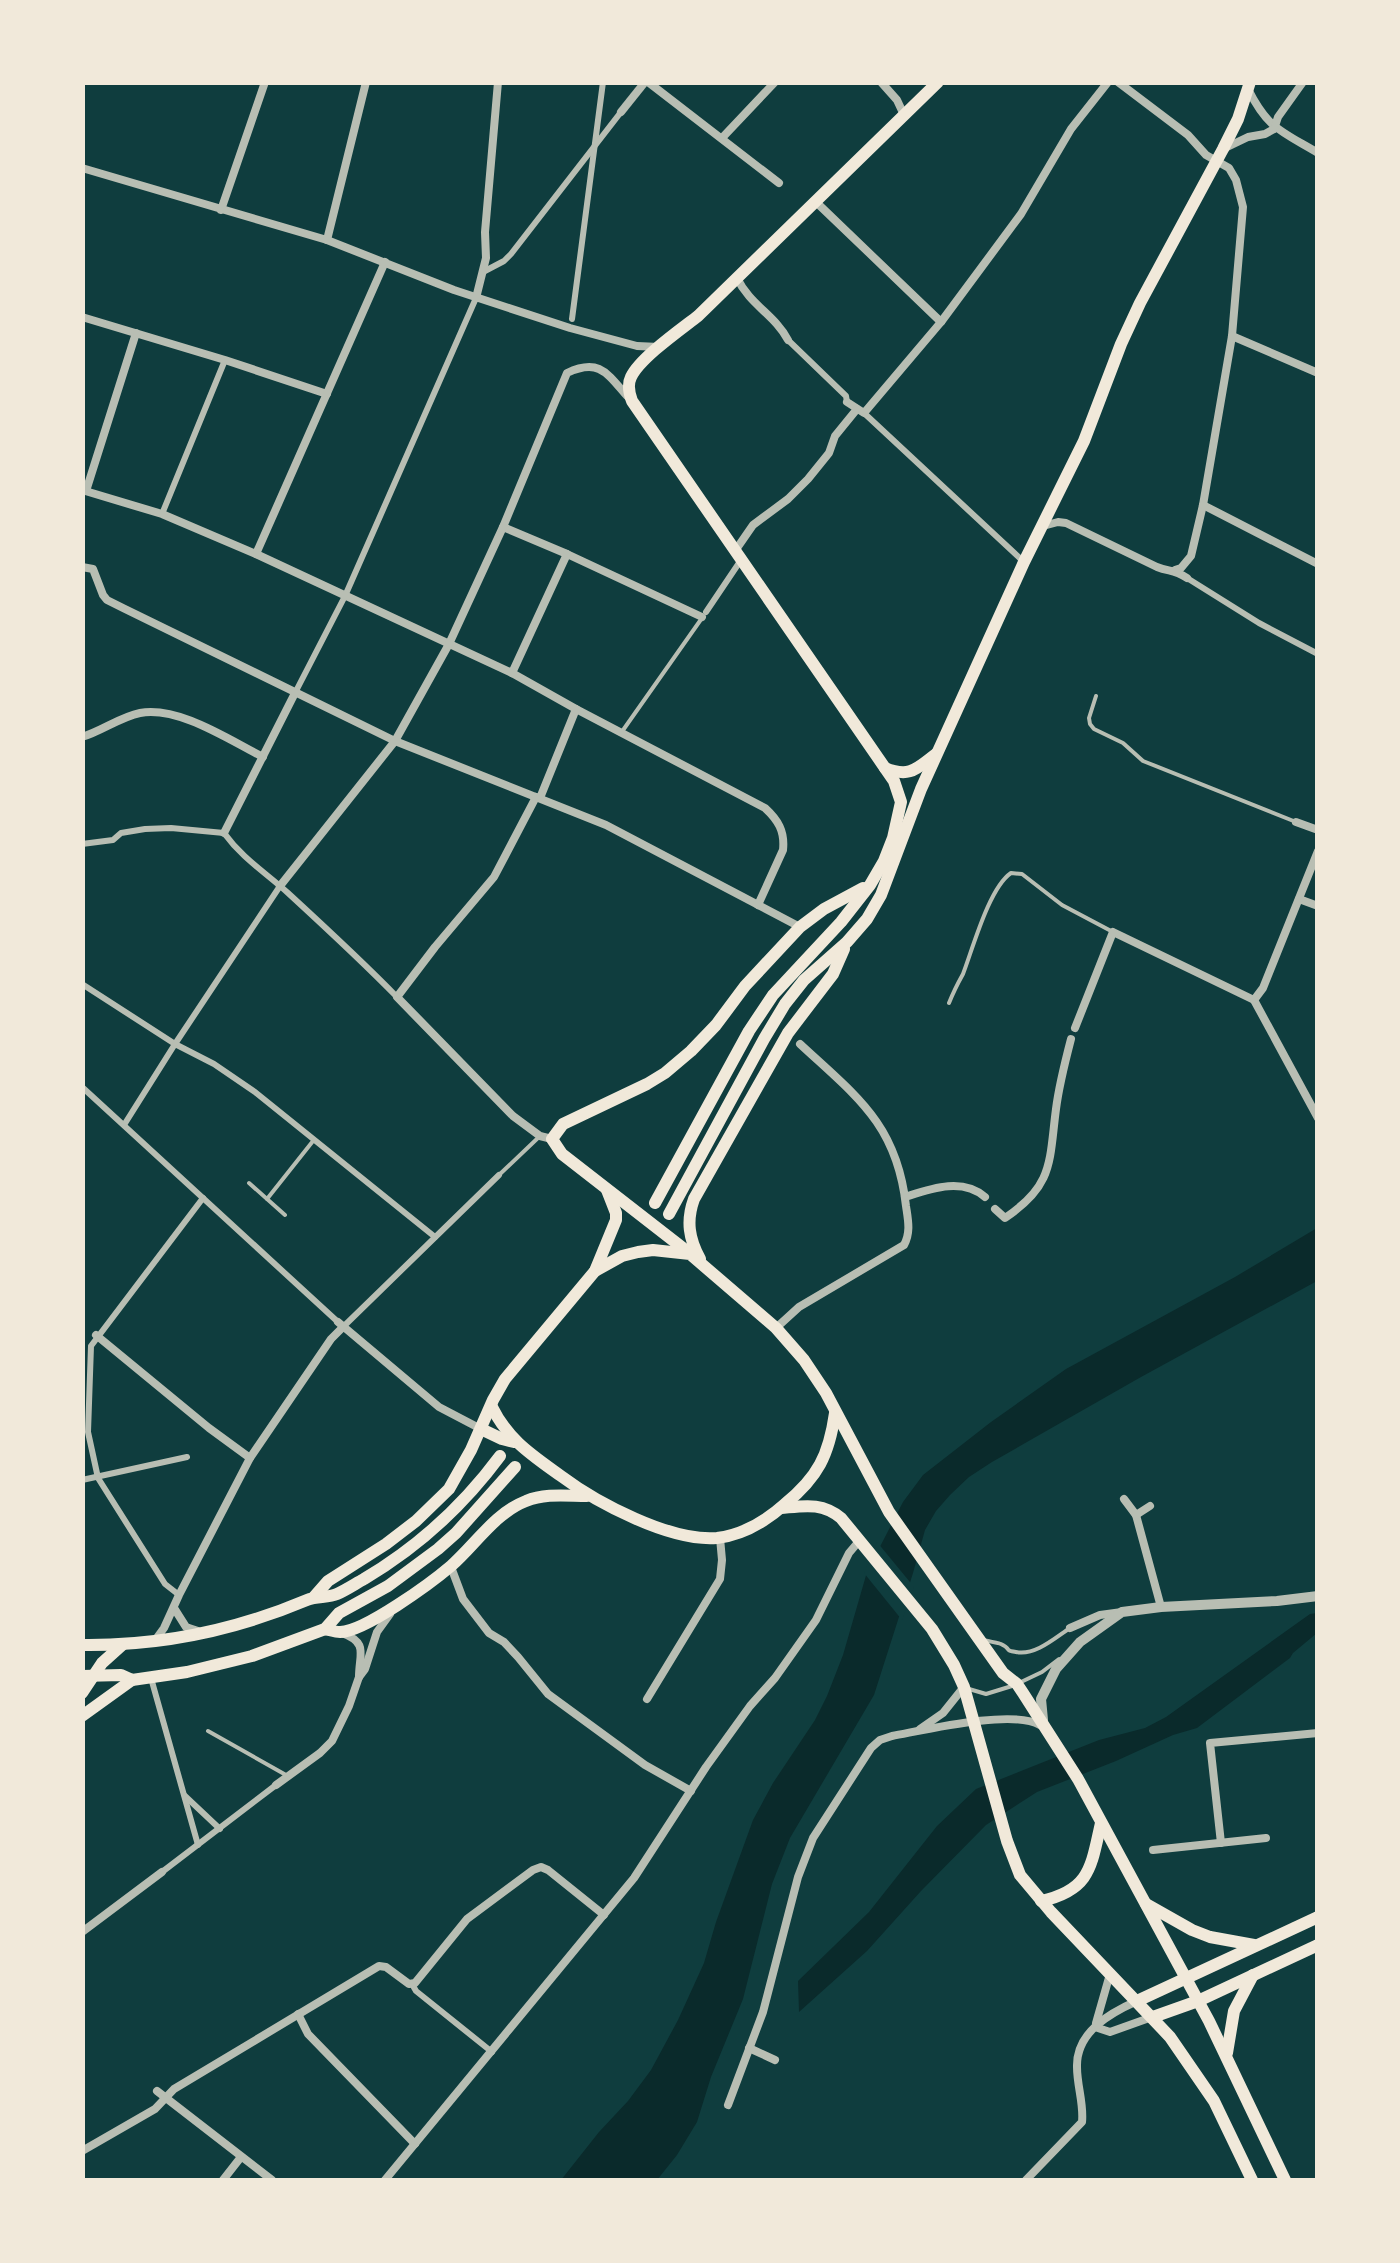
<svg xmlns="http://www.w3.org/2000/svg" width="1400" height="2263" viewBox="0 0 1400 2263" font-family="Raleway,sans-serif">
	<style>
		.water { fill: #0a2a2b }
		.pier { fill: #0f3d3e }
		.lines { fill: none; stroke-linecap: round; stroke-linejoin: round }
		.service { stroke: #b8beb3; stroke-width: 4 }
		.pedestrian { stroke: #b8beb3; stroke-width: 6 }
		.minor { stroke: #b8beb3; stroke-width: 8 }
		.tertiary { stroke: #b8beb3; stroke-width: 10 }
		.primary { stroke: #f1e9da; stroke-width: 12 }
	</style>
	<rect width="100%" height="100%" fill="#0f3d3e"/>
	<g class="water">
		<path d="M1317,1228v53l-176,96 -149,85 -23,15 -19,18 -14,16 -11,19 -12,43 -39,122 -84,143 -18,46 -29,115 -32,78 -14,45 -20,33 -20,25h-96l38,-48 29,-31 23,-31 27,-50 26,-57 12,-41 37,-102 20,-37 42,-63 12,-24 16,-41 24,-83 36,-70 20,-27 68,-53 75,-53 169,-92z"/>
		<path d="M1317,1613v20l-24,20 -3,5 -93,70 -24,7 -57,26 -79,31 -51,33 -65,66 -54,60 -68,61 -1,-31 71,-69 68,-86 39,-37 123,-49 46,-12 21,-11 144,-103z"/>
	</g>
	<path class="pier" d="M877,1542l37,45 -12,33 -38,-47z"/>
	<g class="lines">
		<g class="service">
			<path d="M1096,696l-7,22 1,6 4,5 29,14 20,18 153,61"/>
			<path d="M621,733l81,-115"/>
			<path d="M949,1003c4,-10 9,-20 14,-29 10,-26 26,-86 48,-101l11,1 40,31 51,27"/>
			<path d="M500,1174l40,-38"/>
			<path d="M249,1183l36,32"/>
			<path d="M267,1199l46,-58"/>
			<path d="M984,1640c2,1 16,3 17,4 12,6 2,6 15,8 19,4 39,-14 54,-24"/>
			<path d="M1021,1682l21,-10 17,-13"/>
			<path d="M969,1689l17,5 26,-8"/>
			<path d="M208,1731l78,44"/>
		</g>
		<g class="pedestrian">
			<path d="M483,272l21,-11 7,-7 110,-142"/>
			<path d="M572,319l31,-237"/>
			<path d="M788,340l58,56 1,6"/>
			<path d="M864,413l160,149"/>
			<path d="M162,514l63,-154"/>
			<path d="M1187,578l72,45 59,31"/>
			<path d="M706,612l35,-52"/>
			<path d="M295,693l50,-97 131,-298"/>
			<path d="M82,844l31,-4 8,-7 24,-4 26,-1 53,5c19,26 41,39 64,60 37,34 74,68 109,104"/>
			<path d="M82,984l93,60 39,20 41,28 180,145"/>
			<path d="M82,1087l256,235"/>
			<path d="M124,1125l51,-81 105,-158"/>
			<path d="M343,1327l156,-152"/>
			<path d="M82,1480l105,-23"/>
			<path d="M179,1595l-14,-11 -67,-106 -10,-46 3,-86 112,-148"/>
			<path d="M151,1678l47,167"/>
			<path d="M185,1796l35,33"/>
			<path d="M162,1872l114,-87"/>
			<path d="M412,1984l4,7 76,61"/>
		</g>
		<g class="minor">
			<path d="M648,82l131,101"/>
			<path d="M881,82l16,18 7,15"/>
			<path d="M1118,82l70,53 18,20 23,13 7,12 7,27 -11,129 -29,169 -12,51 -10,12 -6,2"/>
			<path d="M1248,89c20,40 33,42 70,64"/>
			<path d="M621,112l24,-30"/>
			<path d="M1274,129l4,-12 25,-35"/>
			<path d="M722,138l53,-56"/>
			<path d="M1223,149l25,-12 17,-3 9,-5"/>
			<path d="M82,168l245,72 127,50 116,38 67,18 22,1"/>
			<path d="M816,202l125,120"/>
			<path d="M221,210l44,-128"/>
			<path d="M327,240l39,-158"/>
			<path d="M737,278c13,27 38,37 51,62"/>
			<path d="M476,298l10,-40 -1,-26 13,-150"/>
			<path d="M82,317l143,43 102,34"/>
			<path d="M1232,336l86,37"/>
			<path d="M847,402l17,11 77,-91 80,-108 50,-85 37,-47"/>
			<path d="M82,490l80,24 94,40 256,119 64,36 189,99c13,12 20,23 18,42l-25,55"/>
			<path d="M86,491l50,-158"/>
			<path d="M1203,505l115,59"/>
			<path d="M1043,526l15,-4 8,1 91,44c13,5 17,2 30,11"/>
			<path d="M503,527l64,27 135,63"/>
			<path d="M735,551l18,-26 35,-26 20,-20 21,-26 6,-17 22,-27"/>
			<path d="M256,554l129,-292"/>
			<path d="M82,567l11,2 10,26 4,5 16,8 272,133 211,84 194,102"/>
			<path d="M512,673l55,-119"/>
			<path d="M82,737c20,-6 38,-20 58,-24 39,-7 89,27 123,44"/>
			<path d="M536,797l-42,80 -59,70 -38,50 116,119 27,20 12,3"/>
			<path d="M540,798l36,-89"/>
			<path d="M1296,822l22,8"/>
			<path d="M224,833l71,-140"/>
			<path d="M280,886l115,-145 54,-97 54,-117 64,-154c32,-15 40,0 60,23"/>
			<path d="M1299,899l19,7"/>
			<path d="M1254,1000l9,-12 55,-137"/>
			<path d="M1075,1028l38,-96 141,68 64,118"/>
			<path d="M905,1197c25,-8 57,-20 80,0"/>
			<path d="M995,1209l10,9c49,-33 44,-56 51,-109 3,-24 9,-47 15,-70"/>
			<path d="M338,1322l101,85 42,22"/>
			<path d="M776,1328l23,-21 105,-62c7,-13 4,-25 2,-39 -9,-82 -50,-110 -106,-162"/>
			<path d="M96,1335l113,93 41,30"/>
			<path d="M1124,1499l12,16 25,92"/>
			<path d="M1136,1515l14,-9"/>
			<path d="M451,1567l12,32 26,34 15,9 14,15 30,37 97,71 46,26"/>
			<path d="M174,1608l12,19 12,4"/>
			<path d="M1070,1628l30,-13 22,-3"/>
			<path d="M342,1633c27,10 17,21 17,44"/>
			<path d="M156,1639l8,-11 15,-33 71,-137 81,-119 12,-12"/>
			<path d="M647,1699l73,-120 2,-19 -2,-22"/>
			<path d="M920,1729l23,-16 20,-25"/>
			<path d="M276,1785l44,-32 12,-12 17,-35 10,-29 6,-8 12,-37 13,-18"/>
			<path d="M1221,1843l-11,-100 108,-10"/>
			<path d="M1153,1850l113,-12"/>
			<path d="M82,1932l80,-60"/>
			<path d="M298,2014l10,20 107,110"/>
			<path d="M1096,2023l14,-49"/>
			<path d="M1095,2027l15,5 42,-15"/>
			<path d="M749,2048l26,12"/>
			<path d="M157,2091l115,89"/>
			<path d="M728,2105l35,-93 35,-135 15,-39 58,-90 9,-8 12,-4c33,-6 120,-27 148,-11"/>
			<path d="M82,2151l73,-42 19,-20 205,-123 7,1 23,17 6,-1 52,-64 66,-49 8,-3 7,3 56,45"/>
			<path d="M223,2180l18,-23"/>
			<path d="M385,2180l249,-302 72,-111 44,-61 25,-28 41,-58 33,-67 11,-13"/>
			<path d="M1026,2180l56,-58c2,-18 -5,-36 -5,-55 -1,-35 33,-54 60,-66"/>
		</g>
		<path class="tertiary" d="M1043,1720l-2,-21 15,-30 24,-27 42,-30 39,-5 116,-6 41,-5"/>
		<g class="primary">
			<path d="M885,768c25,10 31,1 51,-14"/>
			<path d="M655,1203l94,-172 24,-36 68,-73 29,-37 14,-24 9,-23 8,-36 -7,-21 -9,-13 -253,-367c-3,-8 -5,-16 -1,-24 9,-19 49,-47 67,-61l240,-234"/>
			<path d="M669,1214l95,-175 21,-35 19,-24 43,-38 20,-23 14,-24 40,-106 103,-227 60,-121 37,-97 19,-41 83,-154 15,-30 12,-37"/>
			<path d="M688,1252l-126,-98 -10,-15 11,-15 84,-40 18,-11 26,-22 25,-26 29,-39 55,-59 24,-18 39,-21"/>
			<path d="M700,1259c-11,-20 -14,-38 -6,-60l94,-166 45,-59 11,-25"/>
			<path d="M595,1271l21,-51v-7l-9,-23"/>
			<path d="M492,1407c16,33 40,48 69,69 36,27 110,66 156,62 26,-3 49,-17 68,-34 33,-27 44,-49 50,-91"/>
			<path d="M481,1429l21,10 12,3"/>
			<path d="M781,1508c23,-2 41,-6 60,10l91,111 22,36 10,22 43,154 13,34 31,37 119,125 44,64 38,79"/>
			<path d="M314,1597l14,-16 58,-37 30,-23 33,-32 22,-39 22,-50 12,-21 90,-108 27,-15 16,-4 15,-2 37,4 86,74 28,32 22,33 63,119 114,161 14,11 6,9 55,86 131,242 76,159"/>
			<path d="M325,1629c5,1 10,3 15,3 24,0 91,-49 111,-66 24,-21 44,-53 75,-65 19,-8 41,-5 61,-5"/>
			<path d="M82,1645c78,1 154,-15 225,-45 10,-4 21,-2 30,-6 9,-4 18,-10 27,-15 54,-32 99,-73 136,-123"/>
			<path d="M82,1676l39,-1 11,5 55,-8 65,-16 73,-27 14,-16 49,-27 50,-37 18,-16 59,-66"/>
			<path d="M82,1693l20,-30 20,-18"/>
			<path d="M82,1716l50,-36"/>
			<path d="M1041,1901c50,-11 50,-35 60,-78"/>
			<path d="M1146,1904l46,26 18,7 44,8"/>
			<path d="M1137,2001l181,-84"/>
			<path d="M1153,2017l45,-16 120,-56"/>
			<path d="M1227,2053l7,-42 19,-36"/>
		</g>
	</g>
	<rect width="1400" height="2263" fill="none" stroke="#f1e9da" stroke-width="170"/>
</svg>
